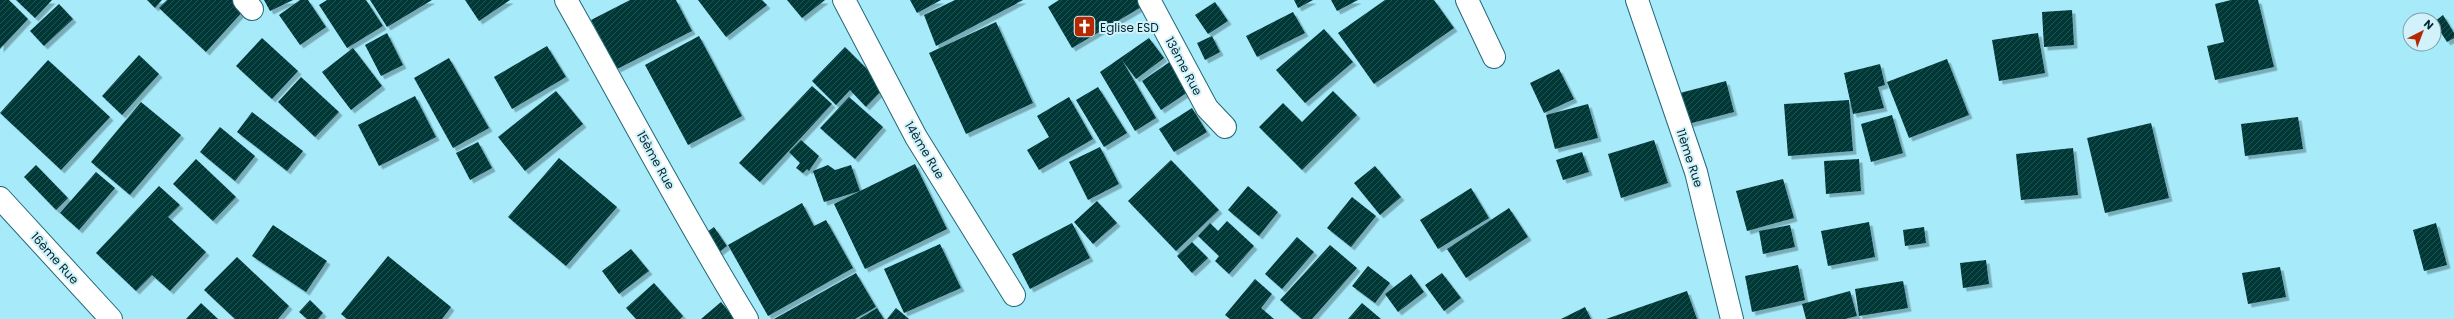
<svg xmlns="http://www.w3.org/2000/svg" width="2454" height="319" viewBox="0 0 2454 319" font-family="Poppins,sans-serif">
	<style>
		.building { fill: url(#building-hatch); filter: url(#shadow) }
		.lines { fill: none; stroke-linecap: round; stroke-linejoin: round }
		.street-casing { stroke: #226877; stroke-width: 24 }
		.street { stroke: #fff; stroke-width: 22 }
		.labels { text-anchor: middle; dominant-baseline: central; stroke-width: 4; stroke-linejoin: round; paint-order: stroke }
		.poi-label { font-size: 12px; fill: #00272f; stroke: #d1f2fa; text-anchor: start }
		.street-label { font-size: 12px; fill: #00272f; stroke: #d1f2fa }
	</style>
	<defs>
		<pattern id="building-hatch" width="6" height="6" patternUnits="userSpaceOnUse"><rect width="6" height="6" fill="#003838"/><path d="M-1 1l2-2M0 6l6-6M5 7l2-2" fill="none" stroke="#245353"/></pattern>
		<filter id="shadow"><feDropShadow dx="3.5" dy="3.5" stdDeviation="0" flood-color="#0004"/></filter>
	</defs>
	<rect width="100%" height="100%" fill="#a7ebfb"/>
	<g class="building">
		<path d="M0,0h9l19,19 -28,30z"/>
		<path d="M16,0h36l-17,18z"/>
		<path d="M147,0h15l-7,8z"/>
		<path d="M167,0h67l10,10 -38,42 -47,-44z"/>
		<path d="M264,0h29l-23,11z"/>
		<path d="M300,0h8l18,27 -26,18 -21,-30z"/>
		<path d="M327,0h39l17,26 -36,22 -28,-43z"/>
		<path d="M370,0h62l-45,27z"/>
		<path d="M465,0h45l-31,21z"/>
		<path d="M630,0h46l16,31 -75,38 -26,-49z"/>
		<path d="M698,0h64l5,5 -41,32z"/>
		<path d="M787,0h38l-23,18z"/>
		<path d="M910,0h31l-24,13z"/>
		<path d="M955,0h68l-87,46 -12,-31z"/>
		<path d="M1059,0h81l3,6 -71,42 -24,-41z"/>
		<path d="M1294,0h19l-15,8z"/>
		<path d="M1331,0h27l-21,11z"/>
		<path d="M1385,0h49l20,28 -80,56 -36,-51z"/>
		<path d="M2231,0h27l16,67 -59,13 -8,-34 17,-4 -9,-38z"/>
		<path d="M1215,2l13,19 -20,13 -13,-19z"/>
		<path d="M59,4l14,15 -29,27 -14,-15z"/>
		<path d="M2072,10l2,35 -30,2 -2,-35z"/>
		<path d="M1293,12l12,21 -48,24 -11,-21z"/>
		<path d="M2443,15l11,18v5l-7,4 -13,-20z"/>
		<path d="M996,22l37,81 -67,31 -37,-81z"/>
		<path d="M1324,29l29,33 -48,41 -29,-33z"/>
		<path d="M387,33l16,32 -22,11 -16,-31z"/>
		<path d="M2038,33l7,40 -46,8 -7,-41z"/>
		<path d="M699,36l43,80 -54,29 -43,-80z"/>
		<path d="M1212,36l8,16 -15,8 -8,-17z"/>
		<path d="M262,38l36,33 -26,28 -36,-33z"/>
		<path d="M1149,38l15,20 -28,21 -14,-19 34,58 -21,13 -35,-59z"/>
		<path d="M547,46l19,31 -54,32 -18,-32z"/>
		<path d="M845,47l40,40 -19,20 -16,-17 -14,15 -24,-24z"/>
		<path d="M353,48l29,38 -31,24 -29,-38z"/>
		<path d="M139,55l20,19 -37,41 -20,-19z"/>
		<path d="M449,58l40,70 -36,20 -39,-70z"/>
		<path d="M1947,59l22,56 -60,23 -22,-56z"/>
		<path d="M48,60l62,57 -49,53 -61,-57z"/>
		<path d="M1171,61l20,29 -30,20 -19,-29z"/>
		<path d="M1880,64l5,21 -7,2 6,21 -31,6 -9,-41z"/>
		<path d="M1559,69l15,30 -30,14 -14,-30z"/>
		<path d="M301,77l38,35 -24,25 -37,-35z"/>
		<path d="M1726,81l8,31 -46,12 -8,-31z"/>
		<path d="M812,86l20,18 -72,78 -21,-19z"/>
		<path d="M1098,87l29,46 -23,14 -28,-47z"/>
		<path d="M556,91l27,33 -58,47 -27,-34z"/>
		<path d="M1333,91l24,24 -55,55 -43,-43 24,-24 19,19z"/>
		<path d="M415,96l21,41 -57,29 -21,-41z"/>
		<path d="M849,97l34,30 -28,32 -35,-31z"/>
		<path d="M1069,97l24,42 -54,31 -12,-20 22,-13 -12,-21z"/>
		<path d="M1849,100l4,51 -65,5 -4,-52z"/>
		<path d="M141,102l40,33 -51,60 -39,-33z"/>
		<path d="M1588,104l10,34 -43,11 -9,-34z"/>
		<path d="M1192,108l15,24 -33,20 -15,-23z"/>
		<path d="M252,112l51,39 -16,20 -50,-39z"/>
		<path d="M1892,115l11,38 -32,9 -10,-38z"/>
		<path d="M2298,117l5,32 -58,7 -4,-32z"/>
		<path d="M2151,123l18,75 -64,15 -18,-75z"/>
		<path d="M220,127l35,29 -20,25 -35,-29z"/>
		<path d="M801,140l18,16 -10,15 -2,-2 -4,4 -7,-5 4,-5 -11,-11z"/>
		<path d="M1654,140l14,43 -47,15 -13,-44z"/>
		<path d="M478,142l14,26 -22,12 -14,-27z"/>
		<path d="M1100,147l19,37 -31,16 -19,-38z"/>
		<path d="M2073,148l5,47 -57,5 -5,-46z"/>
		<path d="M1582,152l7,20 -26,8 -7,-20z"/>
		<path d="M559,158l58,49 -51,59 -58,-49z"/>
		<path d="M196,159l40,38 -23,24 -40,-37z"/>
		<path d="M1859,159l2,32 -35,3 -2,-33z"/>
		<path d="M1171,160l48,50 -43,41 -48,-50z"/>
		<path d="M915,164l32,65 -82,40 -31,-65 26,-13 -36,11 -11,-31 15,-6 7,5 16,-5 9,26z"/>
		<path d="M36,165l32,33 -12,12 -32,-33z"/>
		<path d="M1375,166l26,31 -21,18 -26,-32z"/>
		<path d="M96,172l19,16 -36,42 -19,-17z"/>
		<path d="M1783,179l11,39 -47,13 -11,-40z"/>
		<path d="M159,186l21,19 -12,12 38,35 -36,39 -18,-16 -16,16 -40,-38z"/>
		<path d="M1248,186l30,26 -19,24 -31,-26z"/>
		<path d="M1471,188l18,30 -51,31 -18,-29z"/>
		<path d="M1352,197l24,19 -25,31 -24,-19z"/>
		<path d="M1097,201l20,22 -24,21 -19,-22z"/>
		<path d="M802,203l12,23 12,-6 27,48 -85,48 -40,-71z"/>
		<path d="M1509,208l19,29 -62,41 -19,-29z"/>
		<path d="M1227,221l27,25 -25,28 -14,-13 4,-5 -21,-20 12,-13 8,8z"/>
		<path d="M1869,222l6,35 -47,9 -7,-35z"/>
		<path d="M1072,223l18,35 -60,31 -18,-35z"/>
		<path d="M2436,223l11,42 -23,6 -11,-41z"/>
		<path d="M273,225l54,36 -21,31 -54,-36z"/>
		<path d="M1790,225l5,22 -32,7 -4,-23z"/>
		<path d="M714,227l13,19 -10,8 -14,-19z"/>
		<path d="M1924,227l2,16 -21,3 -2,-16z"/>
		<path d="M1297,237l17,15 -32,37 -17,-15z"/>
		<path d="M1192,242l16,16 -16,15 -15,-17z"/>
		<path d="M940,244l21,44 -57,25 -20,-44z"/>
		<path d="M1330,245l27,23 -45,51h-10l-22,-19z"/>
		<path d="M631,249l18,22 -30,23 -17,-23z"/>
		<path d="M388,256l63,51 -9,12h-95l-6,-5z"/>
		<path d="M237,257l52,49 -11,13h-43l-31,-29z"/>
		<path d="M1986,260l3,24 -26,4 -3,-25z"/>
		<path d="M1798,265l7,35 -53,12 -7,-36z"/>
		<path d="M1368,266l22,17 -15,20 -23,-17z"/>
		<path d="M2280,267l6,30 -38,7 -6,-31z"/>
		<path d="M856,273l20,34 -21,12h-81z"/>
		<path d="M1442,273l19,25 -17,13 -19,-26z"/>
		<path d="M1411,274l13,18 -26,20 -13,-18z"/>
		<path d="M1255,279l17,15 -11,14 13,11h-44l-5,-4z"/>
		<path d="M1903,281l5,27 -49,8 -4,-27z"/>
		<path d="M654,283l29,33 -3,3h-44l-10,-11z"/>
		<path d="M1687,291l10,28h-91z"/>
		<path d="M1850,291l7,25 -12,3h-39l-4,-15z"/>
		<path d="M310,300l13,13 -5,6h-11l-8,-7z"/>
		<path d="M721,302l14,17h-34z"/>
		<path d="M201,303l17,16h-32z"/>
		<path d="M1362,303l19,16h-33z"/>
		<path d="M1585,307l6,12h-30z"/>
		<path d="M877,308l7,11h-25z"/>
		<path d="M896,308l13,11h-22z"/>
	</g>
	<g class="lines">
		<defs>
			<g id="street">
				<path d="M244,0l8,9"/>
				<path d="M566,0c60,106 117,215 181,319"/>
				<path d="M844,0l72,137 98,158"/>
				<path d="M1149,0l58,108 18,19"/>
				<path d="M1467,0l27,57"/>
				<path d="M1637,0l59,172 36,147"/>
				<path d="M0,198l111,121"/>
			</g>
		</defs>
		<use href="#street" class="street-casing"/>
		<use href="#street" class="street"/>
	</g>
	<defs>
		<symbol id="church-square" viewBox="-11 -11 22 22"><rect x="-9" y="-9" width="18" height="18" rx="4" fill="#b42902" stroke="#d1f2fa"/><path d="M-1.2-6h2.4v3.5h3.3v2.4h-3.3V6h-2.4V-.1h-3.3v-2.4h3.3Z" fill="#fff"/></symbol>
	</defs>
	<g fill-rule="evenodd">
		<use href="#church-square" x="1072" y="14" width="25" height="25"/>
	</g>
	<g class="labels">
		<g class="poi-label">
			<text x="1100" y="27">Eglise ESD</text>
		</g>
		<g class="street-label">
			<text transform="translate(1184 66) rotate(62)">13ème Rue</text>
			<text transform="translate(925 150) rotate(59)">14ème Rue</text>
			<text transform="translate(1690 158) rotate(72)">11ème Rue</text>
			<text transform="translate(656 160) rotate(61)">15ème Rue</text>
			<text transform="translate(55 258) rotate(48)">16ème Rue</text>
		</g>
	</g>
	<g transform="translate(2422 32) rotate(42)"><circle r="19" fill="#d1f2fa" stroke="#7da1a9"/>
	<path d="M0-3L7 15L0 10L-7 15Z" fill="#b42902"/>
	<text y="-6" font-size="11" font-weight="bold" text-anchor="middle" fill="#00272f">N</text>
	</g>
</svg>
